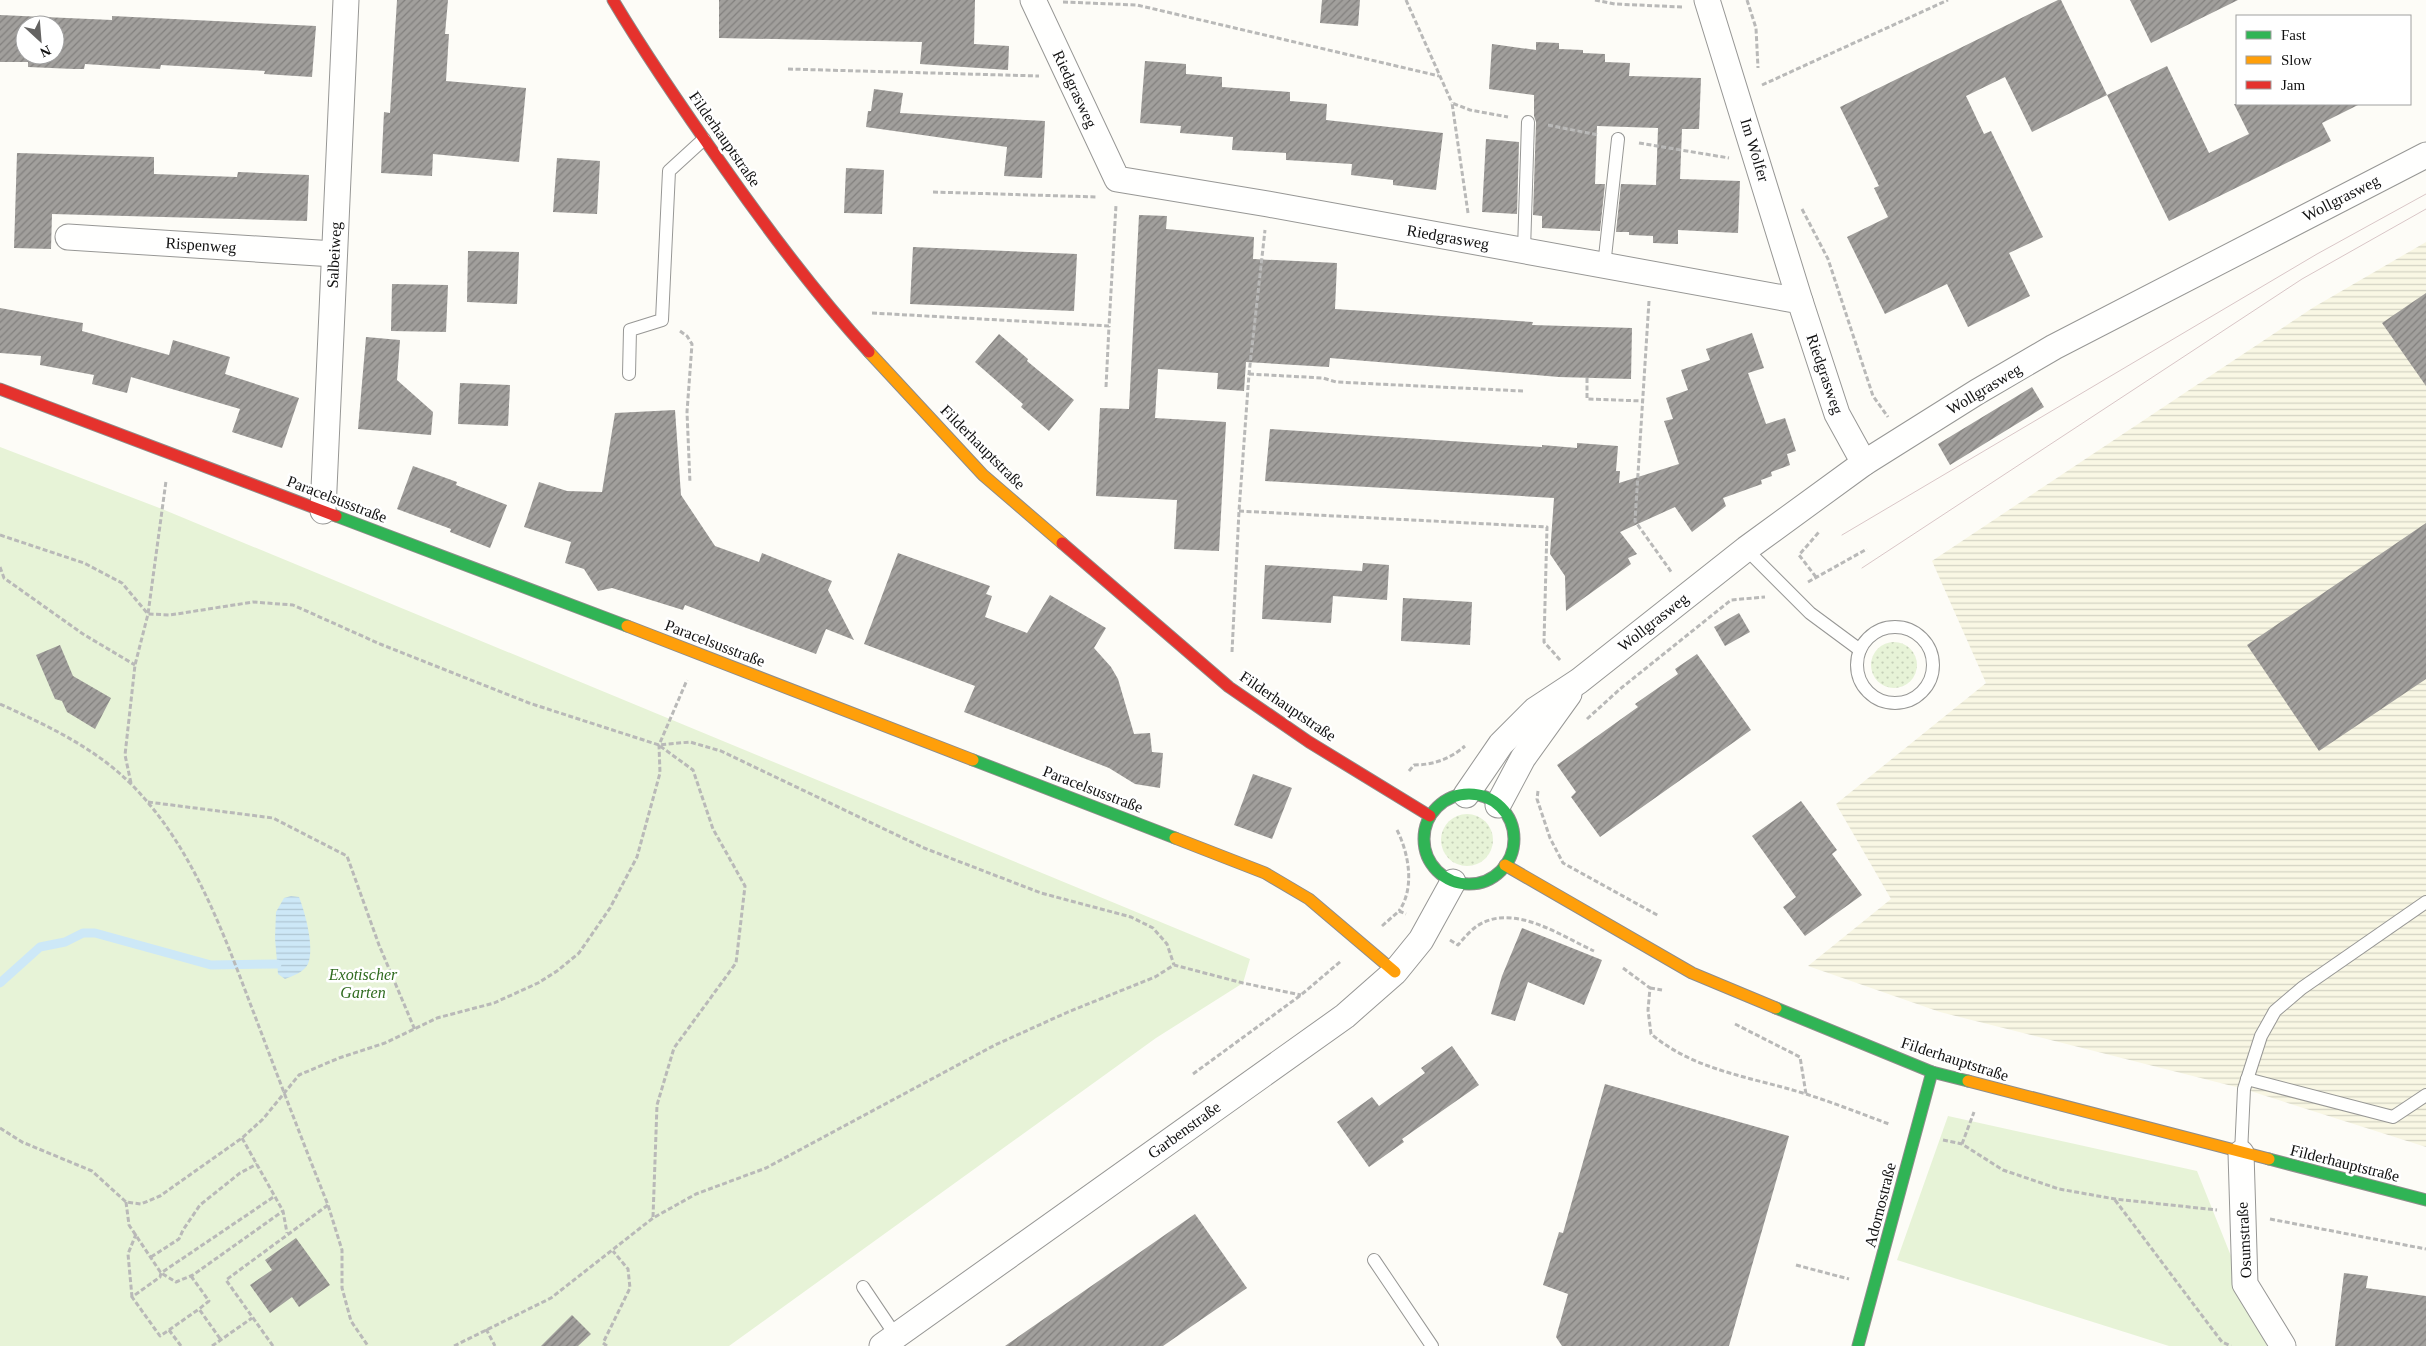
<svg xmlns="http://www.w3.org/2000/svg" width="2426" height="1346" viewBox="0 0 2426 1346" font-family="'Times New Roman',serif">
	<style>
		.farmland { fill: url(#farmland-rules) }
		.grass { fill: url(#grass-dots) }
		.park { fill: #e7f3d7 }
		.water { fill: url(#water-rules) }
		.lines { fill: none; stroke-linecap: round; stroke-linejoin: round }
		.stream { stroke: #cde8f7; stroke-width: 9 }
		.building { fill: url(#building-hatch); fill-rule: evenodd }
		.lane-casing { stroke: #979795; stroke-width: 14 }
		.street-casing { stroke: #979795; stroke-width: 27 }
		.fast-casing { stroke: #8e8d8b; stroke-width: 13 }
		.slow-casing { stroke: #8e8d8b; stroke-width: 13 }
		.jam-casing { stroke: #8e8d8b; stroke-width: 13 }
		.path { stroke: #b9b9b8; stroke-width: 3; stroke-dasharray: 5 2.5; stroke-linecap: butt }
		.lane { stroke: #fffffe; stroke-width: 12 }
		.street { stroke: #fffffe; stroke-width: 25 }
		.fast { stroke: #30b455; stroke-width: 11 }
		.slow { stroke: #ff9f0a; stroke-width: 11 }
		.jam { stroke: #e5322d; stroke-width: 11 }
		.tram { stroke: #d9c6c7; stroke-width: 1 }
		.labels { text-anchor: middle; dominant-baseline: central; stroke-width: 5; stroke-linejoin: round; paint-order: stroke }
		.street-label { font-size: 16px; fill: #111; stroke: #fff }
		.park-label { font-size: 16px; font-style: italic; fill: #2f6b1f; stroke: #fff }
	</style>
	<defs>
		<pattern id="farmland-rules" width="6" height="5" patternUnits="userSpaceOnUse" patternTransform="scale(1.25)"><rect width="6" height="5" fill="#f9f7e4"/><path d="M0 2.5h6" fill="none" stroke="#d4d3c3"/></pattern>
		<pattern id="grass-dots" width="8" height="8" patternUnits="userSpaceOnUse" patternTransform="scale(1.25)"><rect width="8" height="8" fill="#e7f3d7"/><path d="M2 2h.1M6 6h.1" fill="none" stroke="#c5cfb8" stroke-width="1.8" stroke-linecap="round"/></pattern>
		<pattern id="water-rules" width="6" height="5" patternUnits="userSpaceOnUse" patternTransform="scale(1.25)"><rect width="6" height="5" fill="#cde8f7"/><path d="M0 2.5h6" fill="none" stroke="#afc6d3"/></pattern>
		<pattern id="building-hatch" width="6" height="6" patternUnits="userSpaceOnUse" patternTransform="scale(1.25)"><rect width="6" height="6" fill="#a19f9c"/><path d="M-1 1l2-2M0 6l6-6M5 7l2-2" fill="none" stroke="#82807e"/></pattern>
	</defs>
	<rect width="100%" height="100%" fill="#fdfcf7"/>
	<path class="farmland" d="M2426,242v905l-182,-58 -304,-77 -132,-46 83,-67 -55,-95 150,-121 -54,-122 382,-254z"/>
	<g class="grass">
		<circle cx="1894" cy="665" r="23"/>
		<circle cx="1467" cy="840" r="26"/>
	</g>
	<g class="park">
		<path d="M0,447l162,62 1088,450 -7,24 -87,55 -427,308h-729z"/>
		<path d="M1948,1116l249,55 70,175h-98l-272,-86z"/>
	</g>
	<path class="water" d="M291,896l8,1c6,15 16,51 9,67 -4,8 -15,12 -23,15l-7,-5 -3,-36 1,-26 8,-14z"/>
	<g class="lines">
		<path class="stream" d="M0,983l40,-36 25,-5 18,-9h12l116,32 66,-1"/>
	</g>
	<g class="building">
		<path d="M397,0h51l-3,34h4l-3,47 80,7 -7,74 -86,-8 -1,22 -51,-3 3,-61 6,1z"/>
		<path d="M719,0h256l-1,44 35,2 -1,24 -88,-6 2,-22 -203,-4z"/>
		<path d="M1322,0h38l-2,26 -38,-3z"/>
		<path d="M2058,0h3l46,95 -75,37 -27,-55 -39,19 18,38 7,-3 52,106 -34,16 21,43 -62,31 -21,-43 -62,30 -38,-77 41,-20 -14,-29 5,-2 -39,-79z"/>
		<path d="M2130,0h108l-87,43z"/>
		<path d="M0,15l112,5v-4l204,10 -4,51 -48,-3 1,-3 -104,-6 -1,4 -75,-5 -1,5h-10l-46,-2v-5h-28zM25,25h30v30h-30z"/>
		<path d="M1536,42l23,1v6l24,1v3l22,1v8l25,1 -1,13 72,2 -2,51h-17l-2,50 60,2 -2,52 -60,-3v14l-25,-1v-7l-24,-1v-3h-13l5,-48 35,1 2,-57 -61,-2 -2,58h10l-5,47 -58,-3v-12l-9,-1 3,-93 -2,-6v-21l-45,-6 3,-45 44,6z"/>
		<path d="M1145,61l41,3v10l36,3v10l68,5v9l37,3 -1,16 117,13 -7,57 -43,-5v-5l-42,-5 1,-11 -66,-4v-7l-54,-3 1,-13 -53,-4 1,-7 -41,-3z"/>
		<path d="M2167,66l42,87 40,-19 -15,-30h126l-38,19 9,18 -162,80 -62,-126z"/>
		<path d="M874,89l29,4 -3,20 145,8 -3,57 -38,-2 3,-29 -141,-20 2,-16h3z"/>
		<path d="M1486,139l33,3 -2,72 -35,-2z"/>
		<path d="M17,153l137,4v17l83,3 1,-5 71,3 -2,46 -255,-7 -1,35 -37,-1z"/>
		<path d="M557,158l43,3 -3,53 -44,-2z"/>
		<path d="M846,168l38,2 -2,44 -38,-1z"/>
		<path d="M1139,215l28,1 -1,13 88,8 -1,22 84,4 -2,46 198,13 -1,3 100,3 -1,51 -72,-2 -229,-19 -1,9 -83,-5 -2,29 -27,-2 1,-16 -60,-4 -3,49 71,4 -7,129 -45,-2 3,-49 -81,-4 4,-88 29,1z"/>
		<path d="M913,247l164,7 -3,57 -164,-7z"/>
		<path d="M468,251l51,1 -2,52 -50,-2z"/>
		<path d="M392,284l56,1 -2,47 -55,-1z"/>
		<path d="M2426,293v93l-44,-63z"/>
		<path d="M0,308l83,15 -1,8 87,24 4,-15 57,17 -5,17 74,24 -17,50 -50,-16 8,-23 -109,-32 -4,16 -35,-9 2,-9 -54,-10 1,-9 -41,-3z"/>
		<path d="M1752,333l12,35 -16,5 18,51 19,-6 11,33 -9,3 3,11 -19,7 1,4 -11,4 1,4 -39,14 3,8 -34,26 -17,-25 -55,25 17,22 -9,4 3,6 -65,47 -1,-35 -15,-22 4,-56 -289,-17 5,-52 272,18v-2l35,3v-5l41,3 -2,25h4l-1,12 60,-19 -15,-43 9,-2 -7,-21 22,-8 -7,-20 29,-10 -4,-11z"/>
		<path d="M999,334l29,25 -1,2 47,39 -25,31 -28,-24 2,-3 -48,-42z"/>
		<path d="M366,337l34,3 -3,40 36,32 -2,23 -73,-6z"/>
		<path d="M460,383l50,2 -2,41 -50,-2z"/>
		<path d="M2032,387l12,20 -94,58 -12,-21z"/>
		<path d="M675,410l6,85 34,51 44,16 3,-9 70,28 -4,9 26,50 -28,-11 -10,25 -131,-49 -2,5 -71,-22 -14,3 -14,-22 -19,-6 6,-21 -47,-15 15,-45 28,9 35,1 13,-79z"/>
		<path d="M413,466l44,16 -1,3 51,20 -17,43 -40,-16 1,-3 -54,-20z"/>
		<path d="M2426,523v156l-107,72 -72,-106z"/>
		<path d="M898,553l92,33 -4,8 6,2 -7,21 42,16 23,-38 56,33 -12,20 17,19 7,12 16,55 16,-1 2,19 11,1 -3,35 -25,-4 -26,-16 -145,-56 11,-26 -111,-42z"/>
		<path d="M1363,563l26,2 -2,35 -54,-4 -2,27 -69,-4 3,-54 97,6z"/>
		<path d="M1403,598l69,4 -2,43 -69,-4z"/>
		<path d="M1739,613l11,19 -25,14 -11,-19z"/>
		<path d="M60,645l13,31 38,22 -16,31 -28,-17 -5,-11 -7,-2 -19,-44z"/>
		<path d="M1697,654l54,76 -151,107 -29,-40 5,-5 -19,-27 81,-58 -3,-3 43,-30 -3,-5z"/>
		<path d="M1253,774l39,14 -20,51 -38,-14z"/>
		<path d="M1801,801l36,49 -5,4 30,41 -57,41 -22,-29 13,-10 -44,-61z"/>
		<path d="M1522,928l80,32 -18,45 -56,-23 -13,39 -24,-7 11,-38z"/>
		<path d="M1452,1046l27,39 -77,54 2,3 -35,25 -32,-45 35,-25 7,9 46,-33 -4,-5z"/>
		<path d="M1605,1084l184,52 -60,210h-167l-6,-9 12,-43 -25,-9 16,-53 4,1z"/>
		<path d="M1195,1214l52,74 -84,58h-158z"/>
		<path d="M296,1238l34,47 -31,22 -7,-10 -22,16 -20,-28 22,-15 -7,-10z"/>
		<path d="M2344,1273l24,3 -2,12 60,8v50h-91z"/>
		<path d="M572,1315l19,19 -13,12h-37z"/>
	</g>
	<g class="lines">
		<defs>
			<g id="lane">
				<path d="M1524,250l4,-128"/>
				<path d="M1604,266l14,-127"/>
				<path d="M629,374l1,-44 32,-10 7,-149 35,-32"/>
				<path d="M1746,549l64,64 50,37"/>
				<circle cx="1895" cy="665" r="38"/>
				<path d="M2247,1079l146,38 33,-22"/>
				<path d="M2241,1153l3,-64 17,-53 14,-25 27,-23 124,-86"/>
				<path d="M1374,1260l58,86"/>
				<path d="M863,1287l33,49"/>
			</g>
			<g id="street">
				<path d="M1033,0l84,179 151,25 532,97 37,113 27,49"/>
				<path d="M1707,0l93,301"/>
				<path d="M68,237l266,17"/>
				<path d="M323,511l23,-511"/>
				<path d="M1466,795l35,-51 34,-34 44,-29 167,-132 118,-86 113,-71 77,-45 372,-192"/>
				<path d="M1498,805l25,-47 46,-64"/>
				<path d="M2241,1153l4,131 38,62"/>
				<path d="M882,1346l463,-330 50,-44 26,-32 32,-58"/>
			</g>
			<g id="fast">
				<path d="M336,516l291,110"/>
				<path d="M973,760l202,78"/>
				<circle cx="1469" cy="839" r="45"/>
				<path d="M1776,1008l156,64 36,9"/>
				<path d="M2269,1159l157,41"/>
				<path d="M1858,1346l74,-274"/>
			</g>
			<g id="slow">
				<path d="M869,352l114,123 79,68"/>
				<path d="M627,626l346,134"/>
				<path d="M1175,838l90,35 44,26 86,73"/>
				<path d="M1505,865l187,108 84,35"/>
				<path d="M1968,1081l301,78"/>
			</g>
			<g id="jam">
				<path d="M613,0c35,59 74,115 113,170 45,64 90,124 143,182"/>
				<path d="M0,389l336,127"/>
				<path d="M1062,543l167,144 80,55 121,74"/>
			</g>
		</defs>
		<use href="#lane" class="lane-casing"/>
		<use href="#street" class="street-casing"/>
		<use href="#fast" class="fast-casing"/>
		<use href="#slow" class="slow-casing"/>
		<use href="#jam" class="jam-casing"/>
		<g class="path">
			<path d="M1406,0l46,103"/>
			<path d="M1595,0l20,4 67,3"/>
			<path d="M1747,0l9,28 2,40"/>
			<path d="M1063,2l74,3 302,71"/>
			<path d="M788,69l251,7"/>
			<path d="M1762,85l186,-85"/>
			<path d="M1548,125l50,10"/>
			<path d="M1639,143l90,15"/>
			<path d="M933,192l163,5"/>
			<path d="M1802,209l26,50 45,137 15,21"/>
			<path d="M1468,213l-16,-110 18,7 38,7"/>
			<path d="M1649,301l-14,220 37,52"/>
			<path d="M872,313l237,13 7,-121"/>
			<path d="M680,331l7,5 5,8 -5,68 3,71"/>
			<path d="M1249,374l74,4 13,4 187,9"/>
			<path d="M1587,378v21l56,2"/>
			<path d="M1106,387l3,-61"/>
			<path d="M1239,511l308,16 -3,115 17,19"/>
			<path d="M0,535l84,28 38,20 26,31 22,1 83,-13 40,3 87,39 149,59 130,42 31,-3 31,9 203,97 117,45 90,24 22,11 14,16 7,21"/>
			<path d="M0,567l4,11 79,56 52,31"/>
			<path d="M1816,577l-17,-22 20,-23"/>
			<path d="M1808,582l59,-33"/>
			<path d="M1232,652l7,-141 10,-137 16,-144"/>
			<path d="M0,704c48,22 94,43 132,81 64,65 94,156 126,239 23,61 46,121 70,181l14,45v38l9,33 17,25"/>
			<path d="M1587,719l33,-30 111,-89 34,-3"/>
			<path d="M1409,771l5,-6c19,0 36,-6 51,-19"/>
			<path d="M131,783l-6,-28 10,-90 13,-51 18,-133"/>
			<path d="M1538,791l-1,8 13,39 13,25 96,53"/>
			<path d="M148,802l125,16 74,38 32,89 36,85"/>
			<path d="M1397,830c12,24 18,58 2,81"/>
			<path d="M1382,926l17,-15 7,3"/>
			<path d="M1450,940l8,5c6,-7 12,-14 19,-19 36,-24 84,10 117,25"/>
			<path d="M1623,968l27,20 -2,22 3,24c44,37 101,43 155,60 28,9 56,20 83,30"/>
			<path d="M1650,988l12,2"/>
			<path d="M1735,1024l65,33 6,37"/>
			<path d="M1193,1074l108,-79 40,-34"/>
			<path d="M0,1128l22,14 70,29 34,31 15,2 19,-8 82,-58 21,-19 36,-44 40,-17 46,-15 52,-25 57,-15 44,-20 19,-12 22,-18 31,-45 27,-51 23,-84 -1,-28 28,-65"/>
			<path d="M242,1138l41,73 4,22"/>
			<path d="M1943,1140l19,4 41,26 56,19 56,10 102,11"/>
			<path d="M1962,1144l12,-32"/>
			<path d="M2115,1200l107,142 9,4"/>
			<path d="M126,1202l3,23 32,48 15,9 17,-7 90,-64"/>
			<path d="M653,1217l4,-112 17,-57 62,-85 9,-77 -32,-57 -20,-59 -33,-24"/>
			<path d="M2270,1219l156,30"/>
			<path d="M151,1257l28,-18 4,-9 17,-25 40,-32 17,-9"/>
			<path d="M1796,1265l53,14"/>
			<path d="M191,1276l18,25 -10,8 22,31"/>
			<path d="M132,1297l-4,-43 8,-20"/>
			<path d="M486,1329l9,17"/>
			<path d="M169,1330l30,-21"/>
			<path d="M181,1346l-12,-16 -9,6 -28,-39 28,-20 1,-4 114,-77"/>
			<path d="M212,1346l40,-28"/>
			<path d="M273,1346l-47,-66 102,-75"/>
			<path d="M454,1346l97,-48 102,-80 43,-24 70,-26 229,-123 73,-33 87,-35 19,-12 69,18 58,12"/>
			<path d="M607,1346l-4,-3 27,-55 -2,-19 -15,-18"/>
		</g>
		<use href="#lane" class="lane"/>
		<use href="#street" class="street"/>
		<use href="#fast" class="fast"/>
		<use href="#slow" class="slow"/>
		<use href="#jam" class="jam"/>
		<g class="tram">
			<path d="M1842,535l475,-281 109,-60"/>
			<path d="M1862,568l440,-289 124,-70"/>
		</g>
	</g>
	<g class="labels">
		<g class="street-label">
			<text transform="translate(1075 89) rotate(65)">Riedgrasweg</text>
			<text transform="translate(725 139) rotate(55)">Filderhauptstraße</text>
			<text transform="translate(1755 150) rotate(73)">Im Wolfer</text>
			<text transform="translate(2341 198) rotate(-27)">Wollgrasweg</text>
			<text transform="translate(1448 237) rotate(10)">Riedgrasweg</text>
			<text transform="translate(201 245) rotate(4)">Rispenweg</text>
			<text transform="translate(334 255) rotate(-87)">Salbeiweg</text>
			<text transform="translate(1825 374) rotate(71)">Riedgrasweg</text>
			<text transform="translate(1984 389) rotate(-31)">Wollgrasweg</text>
			<text transform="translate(983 447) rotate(45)">Filderhauptstraße</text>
			<text transform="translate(337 499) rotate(21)">Paracelsusstraße</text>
			<text transform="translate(1653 622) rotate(-38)">Wollgrasweg</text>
			<text transform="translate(715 643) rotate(21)">Paracelsusstraße</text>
			<text transform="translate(1288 706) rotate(34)">Filderhauptstraße</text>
			<text transform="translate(1093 789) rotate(21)">Paracelsusstraße</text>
			<text transform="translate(1955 1059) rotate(18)">Filderhauptstraße</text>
			<text transform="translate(1184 1130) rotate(-36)">Garbenstraße</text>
			<text transform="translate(2345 1163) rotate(14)">Filderhauptstraße</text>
			<text transform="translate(1880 1205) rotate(-76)">Adornostraße</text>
			<text transform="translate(2244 1240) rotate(-93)">Osumstraße</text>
		</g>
		<g class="park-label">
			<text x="363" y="974">Exotischer<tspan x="363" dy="18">Garten</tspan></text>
		</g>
	</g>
	<rect x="2236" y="15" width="175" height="90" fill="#ffffff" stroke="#a0a0a0"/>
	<rect x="2246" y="31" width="25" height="8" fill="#30b455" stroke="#a0a0a0"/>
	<text x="2281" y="40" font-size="15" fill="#111111">Fast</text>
	<rect x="2246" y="56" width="25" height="8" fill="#ff9f0a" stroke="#a0a0a0"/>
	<text x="2281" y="65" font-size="15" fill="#111111">Slow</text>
	<rect x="2246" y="81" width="25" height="8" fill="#e5322d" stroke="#a0a0a0"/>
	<text x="2281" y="90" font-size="15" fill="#111111">Jam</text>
	<g transform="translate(40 40) rotate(154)"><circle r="24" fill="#ffffff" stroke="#a0a0a0"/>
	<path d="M0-4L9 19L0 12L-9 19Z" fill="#646362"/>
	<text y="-8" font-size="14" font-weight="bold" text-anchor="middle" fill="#111111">N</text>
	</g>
</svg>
